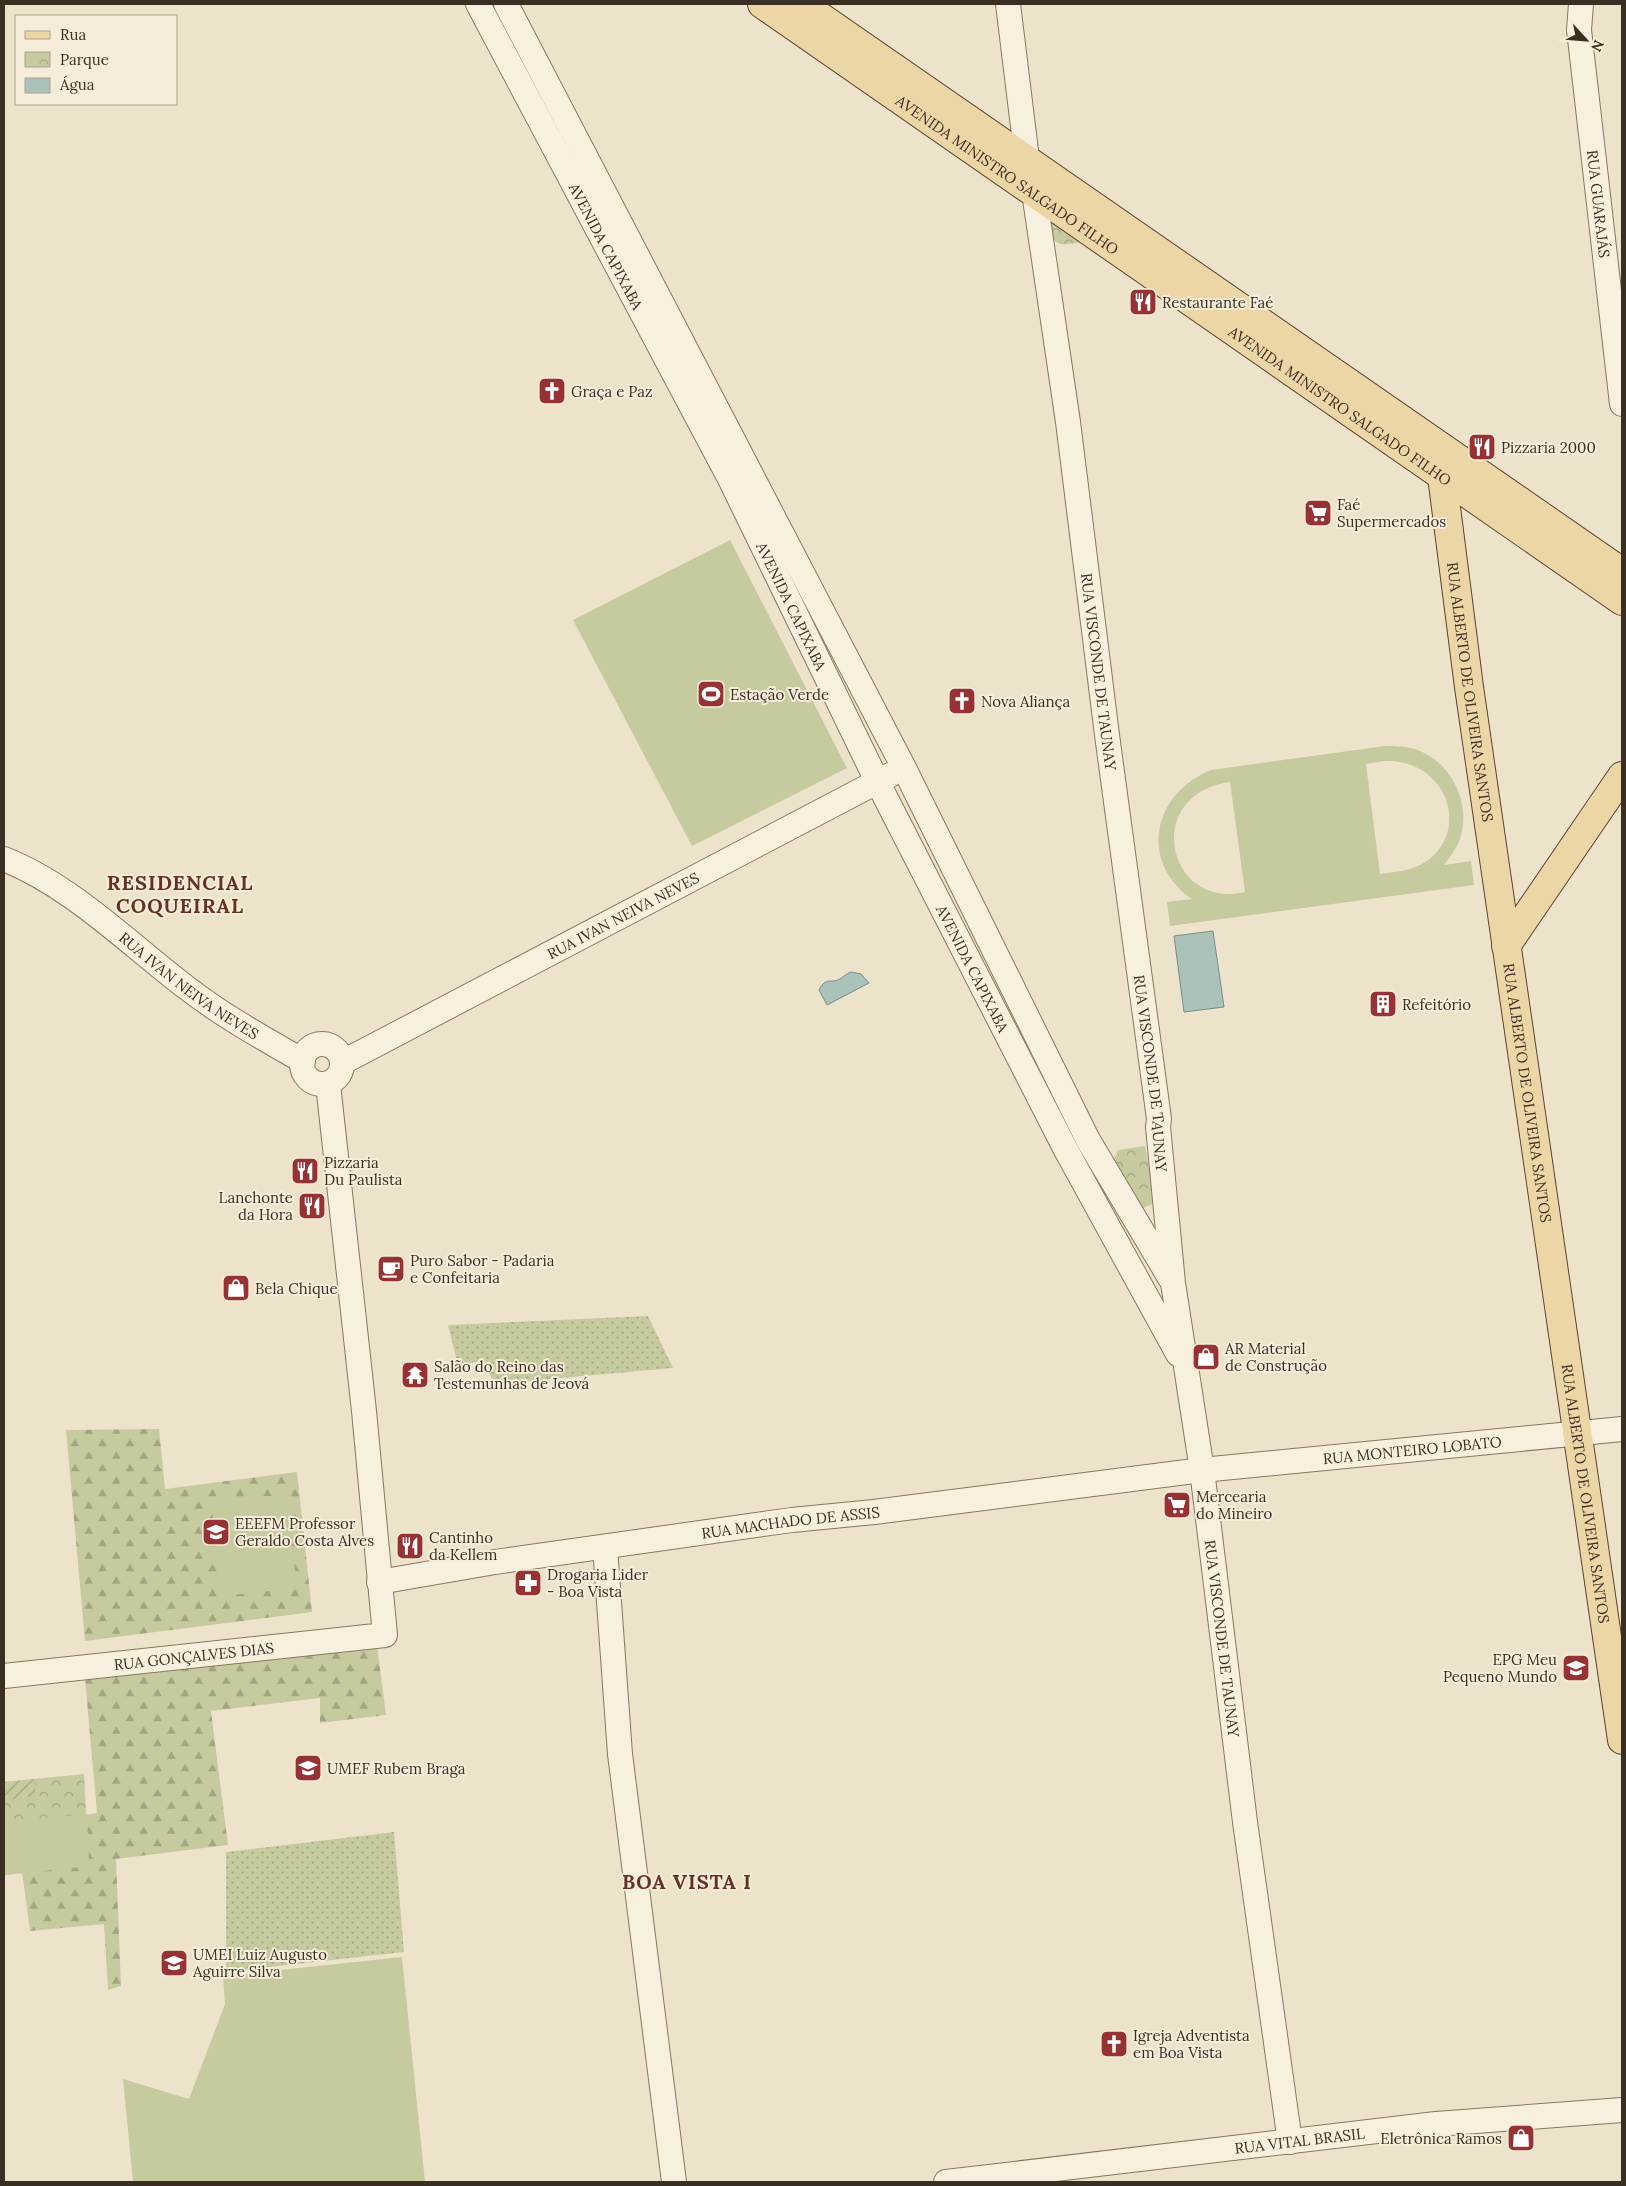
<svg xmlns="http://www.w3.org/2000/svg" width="1626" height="2186" viewBox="0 0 1626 2186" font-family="Lora,serif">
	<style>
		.grass { fill: url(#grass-dots) }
		.forest { fill: url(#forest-firs) }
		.park { fill: url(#park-crowns) }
		.garden { fill: url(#garden-furrows) }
		.pitch { fill: #c6cb9f; fill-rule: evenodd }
		.water { fill: #abc2bb; stroke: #729089 }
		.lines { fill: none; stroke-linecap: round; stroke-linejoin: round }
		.minor-casing { stroke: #8a765f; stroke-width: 26 }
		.major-casing { stroke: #584433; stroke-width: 30 }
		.minor { stroke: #f8f0de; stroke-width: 24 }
		.major { stroke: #edd6a6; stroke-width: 28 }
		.labels { text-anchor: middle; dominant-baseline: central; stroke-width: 4; stroke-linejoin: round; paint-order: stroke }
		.street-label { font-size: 15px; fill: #3b2e22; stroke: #f5edda }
		.poi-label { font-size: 15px; fill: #3b2e22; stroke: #f5edda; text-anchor: start }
		.district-label { font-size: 20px; font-weight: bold; letter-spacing: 1px; fill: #663123; stroke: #f5edda }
	</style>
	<defs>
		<pattern id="grass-dots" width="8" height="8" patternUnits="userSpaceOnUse" patternTransform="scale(1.25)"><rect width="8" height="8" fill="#c6cb9f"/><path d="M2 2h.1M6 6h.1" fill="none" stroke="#a2a581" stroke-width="1.8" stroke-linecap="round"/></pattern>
		<pattern id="forest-firs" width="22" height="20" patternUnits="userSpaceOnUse" patternTransform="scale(1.25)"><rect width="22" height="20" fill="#c6cb9f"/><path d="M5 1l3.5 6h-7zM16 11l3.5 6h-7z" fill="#a2a581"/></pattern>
		<pattern id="park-crowns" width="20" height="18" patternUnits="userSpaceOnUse" patternTransform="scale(1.25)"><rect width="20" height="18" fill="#c6cb9f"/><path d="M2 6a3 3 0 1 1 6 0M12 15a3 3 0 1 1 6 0" fill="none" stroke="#a2a581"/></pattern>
		<pattern id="garden-furrows" width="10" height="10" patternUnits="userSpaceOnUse" patternTransform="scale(1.25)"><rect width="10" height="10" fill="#c6cb9f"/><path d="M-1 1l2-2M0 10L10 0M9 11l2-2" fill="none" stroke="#a2a581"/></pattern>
	</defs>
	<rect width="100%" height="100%" fill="#ede3cb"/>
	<g class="grass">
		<path d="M648,1316l25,52 -178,16 -13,-23 -24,4 -10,-40z"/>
		<path d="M394,1832l10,120 -178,20v-120z"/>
	</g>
	<g class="forest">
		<path d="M159,1429l6,60 132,-17 15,140 -227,29 -19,-211z"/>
		<path d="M377,1645l9,70 -66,8v-25l-109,13 17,134 -112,14 5,127 -13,4 -4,-66 -74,7 -14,-104 81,-14 -12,-134 122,-16z"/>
	</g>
	<g class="park">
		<path d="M1050,220l31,22c-25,5 -29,3 -31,-22z"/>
		<path d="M1145,1146l9,51 -2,7 -9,4 -5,-2 -25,-44 5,-12z"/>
		<path d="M84,1774l5,92 -85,9v-93z"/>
	</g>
	<path class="garden" d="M34,1779l2,17 -32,4v-18z"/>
	<g class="pitch">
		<path d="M730,540l117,228 -155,78 -119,-226z"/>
		<path d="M1385,746c10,0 20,0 30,3 36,12 57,54 45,90 -4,10 -10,18 -16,26l27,-4 3,24 -304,41 -3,-24 25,-3c-54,-37 -39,-106 19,-129zM1385,761c63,-2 88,73 37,103 -13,7 -27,8 -42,10l-14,-110zM1230,782l15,110c-79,18 -103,-98 -15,-110z"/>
		<path d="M286,1495l11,93 -75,8 -11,-96z"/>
		<path d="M87,1814l2,52 -85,9v-53z"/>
		<path d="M402,1957l23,225h-292l-10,-103 66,20 36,-95 -2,-28z"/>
	</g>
	<g class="water">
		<path d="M1213,931l11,76 -40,5 -10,-76z"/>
		<path d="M851,972l10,2 8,9 -42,22 -8,-15c7,-14 12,-6 21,-11 4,-3 6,-5 11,-7z"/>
	</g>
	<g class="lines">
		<defs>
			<g id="minor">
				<path id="s1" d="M478,4l253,477 146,300 189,369 112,204"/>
				<path d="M506,4l398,764 184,372 82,138"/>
				<path id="s2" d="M1008,4l19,155 7,33 34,230 39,313 52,384 -1,8 15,156 29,187 43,352 45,320"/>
				<path id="s3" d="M1581,4l-2,26 43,374"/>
				<path id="s4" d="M4,859c68,27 125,85 183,129 36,28 76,50 116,73"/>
				<circle cx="322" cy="1064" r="20"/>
				<path id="s5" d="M343,1062l547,-287"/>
				<path d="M605,1547l15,207 54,428"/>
				<path id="s6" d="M379,1582l116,-20 297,-42 82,-8 328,-42 420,-41"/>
				<path id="s7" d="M4,1676l381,-41 -21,-224 -36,-327"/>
				<path id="s8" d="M946,2182l490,-58 186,-14"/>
			</g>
			<g id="major">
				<path id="s9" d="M762,4l860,597"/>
				<path d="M802,4l820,568"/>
				<path id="s10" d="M1438,445l31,242 153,1053"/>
				<path d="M1506,946l116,-170"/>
			</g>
		</defs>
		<use href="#minor" class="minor-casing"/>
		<use href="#major" class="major-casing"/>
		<use href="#minor" class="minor"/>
		<use href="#major" class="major"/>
	</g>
	<defs>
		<symbol id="restaurant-square" viewBox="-11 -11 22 22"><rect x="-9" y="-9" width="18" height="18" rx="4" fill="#963234" stroke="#f5edda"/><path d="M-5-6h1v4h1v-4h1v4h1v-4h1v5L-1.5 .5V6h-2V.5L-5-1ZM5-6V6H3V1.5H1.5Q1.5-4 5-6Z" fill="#fff"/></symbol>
		<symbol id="church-square" viewBox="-11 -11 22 22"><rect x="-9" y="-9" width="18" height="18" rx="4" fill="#963234" stroke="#f5edda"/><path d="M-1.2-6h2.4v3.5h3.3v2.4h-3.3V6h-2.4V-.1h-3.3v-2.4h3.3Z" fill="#fff"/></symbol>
		<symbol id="supermarket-square" viewBox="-11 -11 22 22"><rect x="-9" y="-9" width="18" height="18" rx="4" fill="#963234" stroke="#f5edda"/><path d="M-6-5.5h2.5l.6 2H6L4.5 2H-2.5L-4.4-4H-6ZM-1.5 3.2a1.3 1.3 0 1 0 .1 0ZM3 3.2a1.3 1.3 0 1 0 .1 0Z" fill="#fff"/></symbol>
		<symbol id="stadium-square" viewBox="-11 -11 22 22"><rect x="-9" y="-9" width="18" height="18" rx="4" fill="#963234" stroke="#f5edda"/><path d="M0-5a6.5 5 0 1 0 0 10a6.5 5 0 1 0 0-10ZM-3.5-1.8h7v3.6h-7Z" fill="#fff"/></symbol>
		<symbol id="building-square" viewBox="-11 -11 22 22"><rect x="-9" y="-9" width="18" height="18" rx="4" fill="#963234" stroke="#f5edda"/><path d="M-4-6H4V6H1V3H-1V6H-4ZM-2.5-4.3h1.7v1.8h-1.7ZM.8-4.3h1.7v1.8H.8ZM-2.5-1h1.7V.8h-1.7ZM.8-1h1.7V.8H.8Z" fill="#fff"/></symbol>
		<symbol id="cafe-square" viewBox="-11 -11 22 22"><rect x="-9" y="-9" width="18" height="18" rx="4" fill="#963234" stroke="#f5edda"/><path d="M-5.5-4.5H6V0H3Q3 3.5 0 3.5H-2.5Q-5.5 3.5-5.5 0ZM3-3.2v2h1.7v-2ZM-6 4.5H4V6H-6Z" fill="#fff"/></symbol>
		<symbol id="shop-square" viewBox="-11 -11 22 22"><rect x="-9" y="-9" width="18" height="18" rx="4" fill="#963234" stroke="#f5edda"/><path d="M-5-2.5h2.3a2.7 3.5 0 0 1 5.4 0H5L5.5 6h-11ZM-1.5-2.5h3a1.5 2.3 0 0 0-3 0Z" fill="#fff"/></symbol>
		<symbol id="temple-square" viewBox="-11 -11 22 22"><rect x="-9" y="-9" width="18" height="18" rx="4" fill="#963234" stroke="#f5edda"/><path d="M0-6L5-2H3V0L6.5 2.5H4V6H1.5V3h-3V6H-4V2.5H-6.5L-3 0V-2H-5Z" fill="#fff"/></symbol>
		<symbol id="school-square" viewBox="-11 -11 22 22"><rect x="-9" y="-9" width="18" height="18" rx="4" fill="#963234" stroke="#f5edda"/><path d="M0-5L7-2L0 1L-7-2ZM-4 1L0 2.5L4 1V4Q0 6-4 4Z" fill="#fff"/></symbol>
		<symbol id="pharmacy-square" viewBox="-11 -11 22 22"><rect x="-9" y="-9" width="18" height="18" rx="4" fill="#963234" stroke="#f5edda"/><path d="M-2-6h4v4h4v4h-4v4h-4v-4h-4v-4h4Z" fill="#fff"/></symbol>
	</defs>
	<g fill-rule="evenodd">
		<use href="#restaurant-square" x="1127" y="286" width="32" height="32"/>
		<use href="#church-square" x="536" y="375" width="32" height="32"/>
		<use href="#restaurant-square" x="1466" y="431" width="32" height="32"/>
		<use href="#supermarket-square" x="1302" y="497" width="32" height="32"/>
		<use href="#stadium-square" x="695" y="678" width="32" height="32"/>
		<use href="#church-square" x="946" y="685" width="32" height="32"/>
		<use href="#building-square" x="1367" y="988" width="32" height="32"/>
		<use href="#restaurant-square" x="289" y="1155" width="32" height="32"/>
		<use href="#restaurant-square" x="296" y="1190" width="32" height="32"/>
		<use href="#cafe-square" x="375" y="1253" width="32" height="32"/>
		<use href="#shop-square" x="220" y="1272" width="32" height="32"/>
		<use href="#shop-square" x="1190" y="1341" width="32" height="32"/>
		<use href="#temple-square" x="399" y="1359" width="32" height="32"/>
		<use href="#supermarket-square" x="1161" y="1489" width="32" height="32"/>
		<use href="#school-square" x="200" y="1516" width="32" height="32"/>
		<use href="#restaurant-square" x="394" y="1530" width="32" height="32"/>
		<use href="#pharmacy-square" x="512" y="1567" width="32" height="32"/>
		<use href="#school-square" x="1560" y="1652" width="32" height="32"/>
		<use href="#school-square" x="292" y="1752" width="32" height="32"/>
		<use href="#school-square" x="158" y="1947" width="32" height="32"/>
		<use href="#church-square" x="1098" y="2028" width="32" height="32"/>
		<use href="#shop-square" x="1505" y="2122" width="32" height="32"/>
	</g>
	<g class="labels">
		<g class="street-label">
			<text stroke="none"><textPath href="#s9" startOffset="299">AVENIDA MINISTRO SALGADO FILHO</textPath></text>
			<text stroke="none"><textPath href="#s3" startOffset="201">RUA GUARAJÁS</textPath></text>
			<text stroke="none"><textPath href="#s1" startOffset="274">AVENIDA CAPIXABA</textPath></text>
			<text stroke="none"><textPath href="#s9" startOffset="704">AVENIDA MINISTRO SALGADO FILHO</textPath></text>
			<text stroke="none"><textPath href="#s1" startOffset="679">AVENIDA CAPIXABA</textPath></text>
			<text stroke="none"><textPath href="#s2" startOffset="674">RUA VISCONDE DE TAUNAY</textPath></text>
			<text stroke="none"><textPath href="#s10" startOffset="249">RUA ALBERTO DE OLIVEIRA SANTOS</textPath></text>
			<text stroke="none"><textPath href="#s5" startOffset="316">RUA IVAN NEIVA NEVES</textPath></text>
			<text stroke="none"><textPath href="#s1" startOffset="1084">AVENIDA CAPIXABA</textPath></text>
			<text stroke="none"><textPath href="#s4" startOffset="225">RUA IVAN NEIVA NEVES</textPath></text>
			<text stroke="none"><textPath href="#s2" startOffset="1079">RUA VISCONDE DE TAUNAY</textPath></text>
			<text stroke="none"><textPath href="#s10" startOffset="654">RUA ALBERTO DE OLIVEIRA SANTOS</textPath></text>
			<text stroke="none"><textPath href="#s6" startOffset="1042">RUA MONTEIRO LOBATO</textPath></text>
			<text stroke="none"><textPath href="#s10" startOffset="1059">RUA ALBERTO DE OLIVEIRA SANTOS</textPath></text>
			<text stroke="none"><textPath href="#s6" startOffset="416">RUA MACHADO DE ASSIS</textPath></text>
			<text stroke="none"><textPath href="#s2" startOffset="1649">RUA VISCONDE DE TAUNAY</textPath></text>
			<text stroke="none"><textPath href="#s7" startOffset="191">RUA GONÇALVES DIAS</textPath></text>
			<text stroke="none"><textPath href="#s8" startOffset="356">RUA VITAL BRASIL</textPath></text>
		</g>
		<g class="poi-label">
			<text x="1162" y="302">Restaurante Faé</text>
			<text x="571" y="391">Graça e Paz</text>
			<text x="1501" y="447">Pizzaria 2000</text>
			<text x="1337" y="504">Faé<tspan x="1337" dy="17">Supermercados</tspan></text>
			<text x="730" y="694">Estação Verde</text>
			<text x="981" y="701">Nova Aliança</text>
			<text x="1402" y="1004">Refeitório</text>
			<text x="324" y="1162">Pizzaria<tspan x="324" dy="17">Du Paulista</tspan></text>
			<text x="293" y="1197" text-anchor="end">Lanchonte<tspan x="293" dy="17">da Hora</tspan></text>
			<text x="410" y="1260">Puro Sabor - Padaria<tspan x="410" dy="17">e Confeitaria</tspan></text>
			<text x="255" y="1288">Bela Chique</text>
			<text x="1225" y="1348">AR Material<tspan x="1225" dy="17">de Construção</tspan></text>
			<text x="434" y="1366">Salão do Reino das<tspan x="434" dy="17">Testemunhas de Jeová</tspan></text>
			<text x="1196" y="1496">Mercearia<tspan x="1196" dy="17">do Mineiro</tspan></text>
			<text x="235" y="1523">EEEFM Professor<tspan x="235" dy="17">Geraldo Costa Alves</tspan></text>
			<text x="429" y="1537">Cantinho<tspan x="429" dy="17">da Kellem</tspan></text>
			<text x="547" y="1574">Drogaria Lider<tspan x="547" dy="17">- Boa Vista</tspan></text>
			<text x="1557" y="1659" text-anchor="end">EPG Meu<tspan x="1557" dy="17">Pequeno Mundo</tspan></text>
			<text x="327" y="1768">UMEF Rubem Braga</text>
			<text x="193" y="1954">UMEI Luiz Augusto<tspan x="193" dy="17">Aguirre Silva</tspan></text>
			<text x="1133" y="2035">Igreja Adventista<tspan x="1133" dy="17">em Boa Vista</tspan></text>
			<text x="1502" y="2138" text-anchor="end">Eletrônica Ramos</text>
		</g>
		<g class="district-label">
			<text x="180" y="882">RESIDENCIAL<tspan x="180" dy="23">COQUEIRAL</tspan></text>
			<text x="687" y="1881">BOA VISTA I</text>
		</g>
	</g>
	<rect width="1626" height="2186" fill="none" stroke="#3b2e22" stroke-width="10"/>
	<rect x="15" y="15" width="162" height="90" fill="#f5edda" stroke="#aba190"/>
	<rect x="25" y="31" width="25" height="8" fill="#edd6a6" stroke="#aba190"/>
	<text x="60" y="40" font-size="15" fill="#3b2e22">Rua</text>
	<rect x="25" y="52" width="25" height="15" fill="url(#park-crowns)" stroke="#aba190"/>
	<text x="60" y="65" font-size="15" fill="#3b2e22">Parque</text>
	<rect x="25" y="78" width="25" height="15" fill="#abc2bb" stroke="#aba190"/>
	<text x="60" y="90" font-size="15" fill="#3b2e22">Água</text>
	<g transform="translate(1586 40) rotate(116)" stroke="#f5edda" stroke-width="4" paint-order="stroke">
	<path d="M0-4L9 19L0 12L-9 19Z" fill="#3b2e22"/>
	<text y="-8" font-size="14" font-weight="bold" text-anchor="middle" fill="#3b2e22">N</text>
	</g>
</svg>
